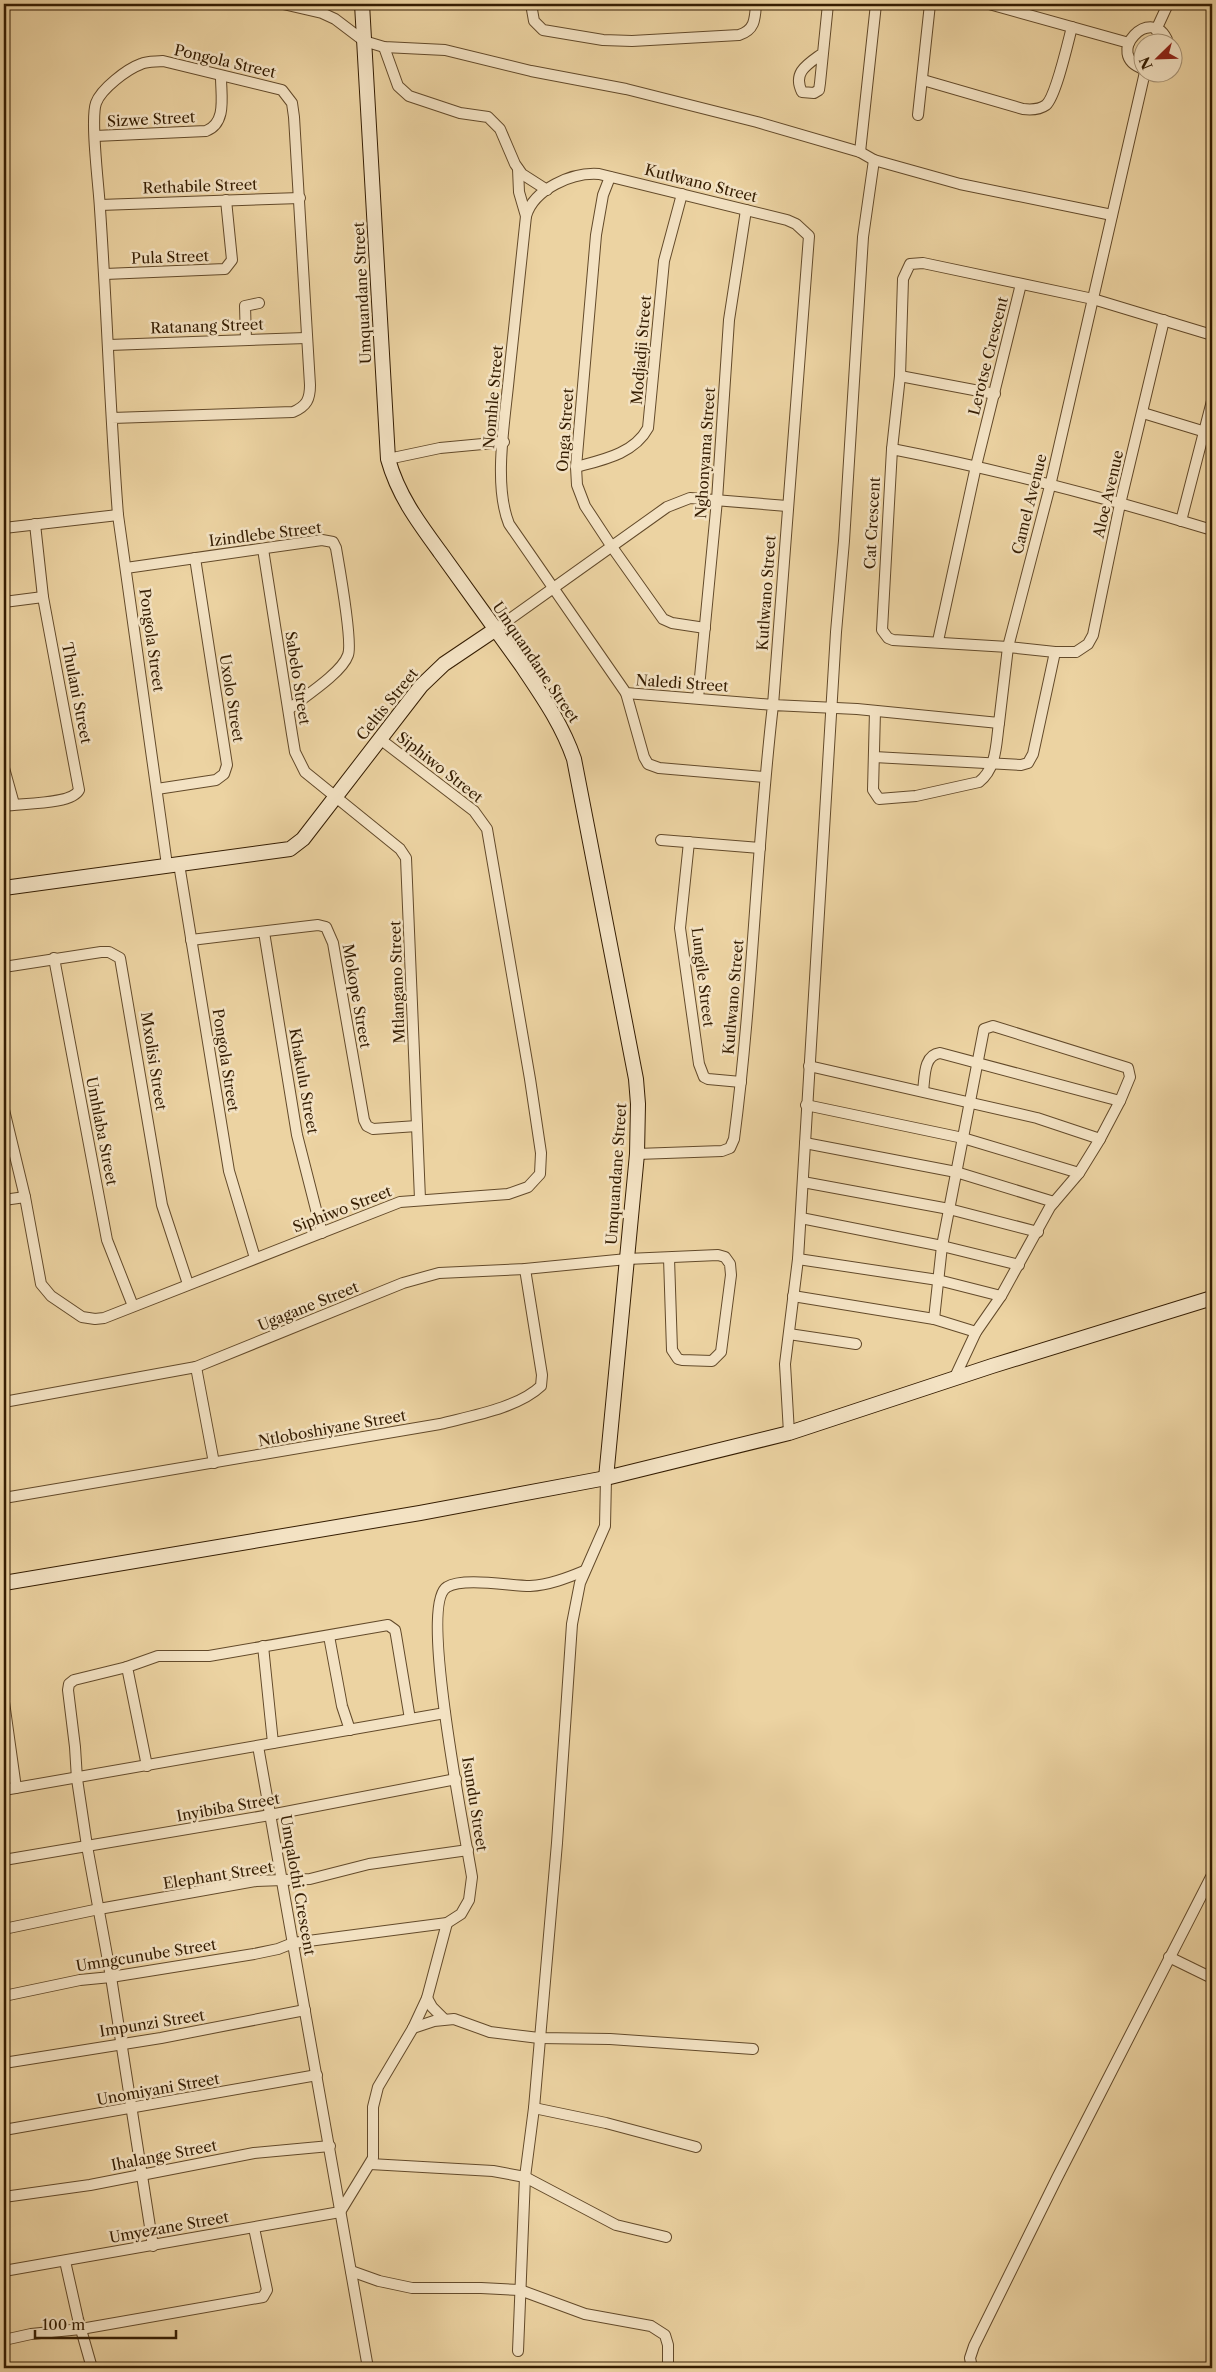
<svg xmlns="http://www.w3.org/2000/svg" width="1216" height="2372" viewBox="0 0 1216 2372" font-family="'Libre Caslon Text',serif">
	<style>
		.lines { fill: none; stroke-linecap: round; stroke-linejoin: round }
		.street-casing { stroke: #634a2a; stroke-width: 12 }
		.secondary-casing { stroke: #351d02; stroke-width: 16 }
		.street { stroke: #f3e2c3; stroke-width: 10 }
		.secondary { stroke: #f3e2c3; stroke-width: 14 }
		.labels { text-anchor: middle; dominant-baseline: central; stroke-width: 5; stroke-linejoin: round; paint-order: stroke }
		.street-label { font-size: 15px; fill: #351d02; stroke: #f3e2c3 }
	</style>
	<rect width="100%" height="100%" fill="#ecd3a2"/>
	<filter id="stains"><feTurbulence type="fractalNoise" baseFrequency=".004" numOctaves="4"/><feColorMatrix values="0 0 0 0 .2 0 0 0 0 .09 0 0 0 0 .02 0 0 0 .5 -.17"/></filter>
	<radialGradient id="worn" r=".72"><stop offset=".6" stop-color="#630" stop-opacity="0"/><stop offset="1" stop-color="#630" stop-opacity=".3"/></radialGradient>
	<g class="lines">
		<defs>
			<g id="street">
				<path d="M283,4l39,9 13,6 29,22 20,6 61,3 86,21 95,18 131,33 103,30 14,8 86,24 152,31"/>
				<path d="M531,4l3,17 9,9 60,10 29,1 107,-6c16,-5 16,-16 17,-31"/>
				<path d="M989,4l140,39"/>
				<path d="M1156,30l12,-26"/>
				<path d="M384,47l14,39 11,10 51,17 28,4 12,12 15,35 7,10 25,16"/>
				<path d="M823,53c-15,11 -31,19 -21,39l12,1 5,-3 1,-7 8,-79"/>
				<path d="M1144,69c-43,-14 9,-67 24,-27"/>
				<path d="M923,80l100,29c8,1 16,1 23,-4 10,-9 22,-63 26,-78"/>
				<path d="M918,115l12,-111"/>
				<path d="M95,136l111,-5c21,-8 15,-35 15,-54"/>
				<path d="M860,152l16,-148"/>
				<path d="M518,169l1,23 7,24"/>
				<path d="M610,177l-7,18 -7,40 -20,232 1,18 8,21 27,41 51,72 9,4 33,5"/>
				<path d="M100,205l200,-7"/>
				<path d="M105,274l120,-5 7,-9 -6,-60"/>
				<path d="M1164,320l-44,184 -27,131 -5,9 -12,8h-21l-47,-5 -115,-7 -5,-2 -6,-8 10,-181c108,21 215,49 320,81"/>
				<path d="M246,340l-1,-34 14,-3"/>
				<path d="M109,345l197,-7"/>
				<path d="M900,376l95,18"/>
				<path d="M1143,413l69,21"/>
				<path d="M112,418l181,-6c14,-6 17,-13 17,-27l-16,-268 -2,-14 -10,-13 -119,-29c-8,1 -15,0 -22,3 -14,5 -40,25 -45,39 -6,17 3,84 4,106 7,102 10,204 18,306l49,350"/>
				<path d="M892,449l8,-73 3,-97 7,-15 13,-1 170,36 119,36"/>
				<path d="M388,459l52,-11 64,-6"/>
				<path d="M576,467c26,-7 58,-13 72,-39l16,-167 18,-67"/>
				<path d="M1181,521l31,-120"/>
				<path d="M4,528l114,-13"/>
				<path d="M263,549l29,185 3,18 10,20 95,77 6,9 14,341"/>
				<path d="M126,568l196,-28 11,2 3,6c3,18 17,94 12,107 -6,18 -44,42 -59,54"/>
				<path d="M4,602l39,-5"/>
				<path d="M496,629l171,-122 23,-9 97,8"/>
				<path d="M938,641l38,-175 45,-182"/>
				<path d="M626,693l18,64 4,7 11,4 106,9"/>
				<path d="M698,698l19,-198 12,-180 17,-110"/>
				<path d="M875,711l-2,79 6,9 37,-3 63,-14c18,-14 17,-39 20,-59"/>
				<path d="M874,757l147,8 7,-2 5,-9 22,-102"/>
				<path d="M4,768l10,36"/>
				<path d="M157,789l59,-9 8,-6 3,-9 -32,-207"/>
				<path d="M4,806c16,-3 68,-1 75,-16l-36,-193 -8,-73"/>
				<path d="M661,840l99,8"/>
				<path d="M689,842l-9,86 19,136 5,13 4,2 33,3"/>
				<path d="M179,864l50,307 26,87"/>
				<path d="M264,932l33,203 25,98"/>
				<path d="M191,940l127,-15 8,2 7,16 31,177 3,6 6,3 44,-3"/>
				<path d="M54,958l53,282 26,66"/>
				<path d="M4,967l97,-15h8l11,6 42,247 26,79"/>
				<path d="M809,1066l228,52 63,21"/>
				<path d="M923,1091c2,-13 0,-36 17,-38l180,48"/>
				<path d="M806,1105l157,33 116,35"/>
				<path d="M4,1110l21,87 16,87 10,12 31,21 13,2 9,-1 296,-116 108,-8 20,-7 12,-13 1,-21 -11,-74 -43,-250 -13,-18 -94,-72"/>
				<path d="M805,1143l151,29 98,30"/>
				<path d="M637,1154l85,-3 8,-3 4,-9c19,-144 22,-290 39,-434l36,-469 -13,-12 -9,-4 -188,-46c-27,-2 -65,15 -73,42 -6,53 -11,107 -17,160 -4,44 -16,108 0,148l117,169 147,12 84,4 142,14 9,-76 42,-161 95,-414"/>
				<path d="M803,1182l146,27 89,23"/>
				<path d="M4,1200l21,-3"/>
				<path d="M801,1218l141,28 77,19"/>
				<path d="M798,1259l140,21 63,16"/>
				<path d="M793,1296l141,23 42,13"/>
				<path d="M934,1319l8,-73 42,-217 9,-3 135,42 2,9 -10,24 -20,38 -21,34 -29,34 -49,89 -25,36 -22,47"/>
				<path d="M789,1334l67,10"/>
				<path d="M196,1367l18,96"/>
				<path d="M4,1402l192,-35 207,-84 36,-10 86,-4 102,-10 91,-4 7,2 5,7 1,11 -10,77 -9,9 -30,-1 -4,-1 -6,-9 -3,-92"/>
				<path d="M789,1433l-4,-69 13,-105 38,-627 8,-91 19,-304 11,-77"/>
				<path d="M4,1498l436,-74c31,-8 78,-16 101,-38l1,-11 -17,-106"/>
				<path d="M329,1636l13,70 8,24"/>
				<path d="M263,1646l10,97"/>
				<path d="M127,1667l-53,13 -5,4 -1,6 7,57 2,32 10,67 24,131 42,269"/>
				<path d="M4,1702l12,86"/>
				<path d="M258,1746l110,622"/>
				<path d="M147,1766l-20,-99 31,-11h51l179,-31 7,5 1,5 14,84"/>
				<path d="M4,1790l441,-77"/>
				<path d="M4,1860l266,-45 186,-36"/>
				<path d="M4,1929l95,-20 157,-28 54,-2 59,-15 99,-14"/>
				<path d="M1169,1957l43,21"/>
				<path d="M4,1996l76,-16 31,-3 143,-23 24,-5 15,-6 154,-20 14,-9 8,-14 3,-23c-6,-39 -54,-273 -25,-290 16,-10 64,-1 83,-1 19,-1 37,-8 54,-15"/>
				<path d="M427,1998l5,9 12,12"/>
				<path d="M413,2028l21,-7 20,-2 36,13 49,6 71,1 143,10"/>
				<path d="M4,2063l157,-25 144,-28"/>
				<path d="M534,2108l72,15 90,24"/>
				<path d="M4,2130l313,-55"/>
				<path d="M370,2164l123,7 32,6 91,48 50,12"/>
				<path d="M4,2197l86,-12 164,-32 76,-7"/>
				<path d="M340,2212l33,-54v-51l5,-20 35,-59 14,-30 20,-75"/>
				<path d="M65,2261l13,58 14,49"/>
				<path d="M4,2271l336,-59"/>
				<path d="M351,2271l28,10 33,7h69l39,2 65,24 66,12 14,9 3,10v23"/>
				<path d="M4,2340l27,-6 50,-5 182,-32 4,-7 -13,-62"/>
				<path d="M518,2351l7,-174 9,-69 23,-265 15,-219 8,-41 25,-57 1,-48"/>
				<path d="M972,2368l-2,-10 4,-12 83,-168 155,-303"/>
			</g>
			<g id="secondary">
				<path d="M362,4l26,455c10,36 30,63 52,93 27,38 55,76 82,114 20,30 40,58 52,93l62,320 2,25 -1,50 -31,324"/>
				<path d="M4,888l286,-39 13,-10 118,-153 23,-22 52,-35"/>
				<path d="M4,1583l416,-70 186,-35 183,-45 203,-67 220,-68"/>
			</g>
		</defs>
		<use href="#street" class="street-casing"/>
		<use href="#secondary" class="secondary-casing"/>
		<use href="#street" class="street"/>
		<use href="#secondary" class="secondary"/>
	</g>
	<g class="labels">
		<g class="street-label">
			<text transform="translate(225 61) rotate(13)">Pongola Street</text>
			<text transform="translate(151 119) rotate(-3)">Sizwe Street</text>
			<text transform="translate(701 183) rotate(14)">Kutlwano Street</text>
			<text transform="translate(200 186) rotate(-2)">Rethabile Street</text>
			<text transform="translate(170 257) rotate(-2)">Pula Street</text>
			<text transform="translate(362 293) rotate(-93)">Umquandane Street</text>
			<text transform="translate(207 326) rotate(-2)">Ratanang Street</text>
			<text transform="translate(641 350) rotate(-85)">Modjadji Street</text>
			<text transform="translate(988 356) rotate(-76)">Lerotse Crescent</text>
			<text transform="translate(493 397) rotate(-85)">Nomhle Street</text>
			<text transform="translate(565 430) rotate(-86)">Onga Street</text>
			<text transform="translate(705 453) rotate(-86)">Nghonyama Street</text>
			<text transform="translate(1108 494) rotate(-77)">Aloe Avenue</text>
			<text transform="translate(1029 504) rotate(-76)">Camel Avenue</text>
			<text transform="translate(872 523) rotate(-87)">Cat Crescent</text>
			<text transform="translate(265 534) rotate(-7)">Izindlebe Street</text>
			<text transform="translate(766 593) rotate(-86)">Kutlwano Street</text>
			<text transform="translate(152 640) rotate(82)">Pongola Street</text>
			<text transform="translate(536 662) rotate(56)">Umquandane Street</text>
			<text transform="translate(298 678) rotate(81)">Sabelo Street</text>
			<text transform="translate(682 683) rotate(4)">Naledi Street</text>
			<text transform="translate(77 693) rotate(79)">Thulani Street</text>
			<text transform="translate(232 698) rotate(81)">Uxolo Street</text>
			<text transform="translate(387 704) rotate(-51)">Celtis Street</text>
			<text transform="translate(440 767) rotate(38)">Siphiwo Street</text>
			<text transform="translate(703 977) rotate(83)">Lungile Street</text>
			<text transform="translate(397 982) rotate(-92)">Mtlangano Street</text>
			<text transform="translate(357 996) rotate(80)">Mokope Street</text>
			<text transform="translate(733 997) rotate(-85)">Kutlwano Street</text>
			<text transform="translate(226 1060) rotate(81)">Pongola Street</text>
			<text transform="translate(154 1061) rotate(81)">Mxolisi Street</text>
			<text transform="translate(304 1081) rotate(80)">Khakulu Street</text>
			<text transform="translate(102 1131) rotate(79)">Umhlaba Street</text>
			<text transform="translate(616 1174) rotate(-86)">Umquandane Street</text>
			<text transform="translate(342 1209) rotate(-21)">Siphiwo Street</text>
			<text transform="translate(308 1306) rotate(-22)">Ugagane Street</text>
			<text transform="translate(332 1428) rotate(-10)">Ntloboshiyane Street</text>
			<text transform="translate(475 1804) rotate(81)">Isundu Street</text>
			<text transform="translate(228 1807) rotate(-10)">Inyibiba Street</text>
			<text transform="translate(218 1875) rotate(-9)">Elephant Street</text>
			<text transform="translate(298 1885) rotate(80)">Umqalothi Crescent</text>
			<text transform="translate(146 1955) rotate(-9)">Umngcunube Street</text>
			<text transform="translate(152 2023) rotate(-9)">Impunzi Street</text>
			<text transform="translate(158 2089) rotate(-10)">Unomiyani Street</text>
			<text transform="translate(164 2155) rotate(-11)">Ihalange Street</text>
			<text transform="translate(169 2227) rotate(-10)">Umyezane Street</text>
		</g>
	</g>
	<rect width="1216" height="2372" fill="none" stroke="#ecd3a2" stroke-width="20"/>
	<rect x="5" y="5" width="1206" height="2362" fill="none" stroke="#351d02" stroke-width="2.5"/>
	<rect x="10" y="10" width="1196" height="2352" fill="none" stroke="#351d02"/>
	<g transform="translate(1158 58) rotate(247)"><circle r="24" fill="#f3e2c3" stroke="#a79376"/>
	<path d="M0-4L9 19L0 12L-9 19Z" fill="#8f2418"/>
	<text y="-8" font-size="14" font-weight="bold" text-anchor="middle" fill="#351d02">N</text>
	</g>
	<path d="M35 2330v8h141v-8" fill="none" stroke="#351d02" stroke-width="2.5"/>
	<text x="42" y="2330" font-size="15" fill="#351d02" stroke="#f3e2c3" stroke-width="4" paint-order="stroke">100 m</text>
	<rect width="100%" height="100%" filter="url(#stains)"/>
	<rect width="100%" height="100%" fill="url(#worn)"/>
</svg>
